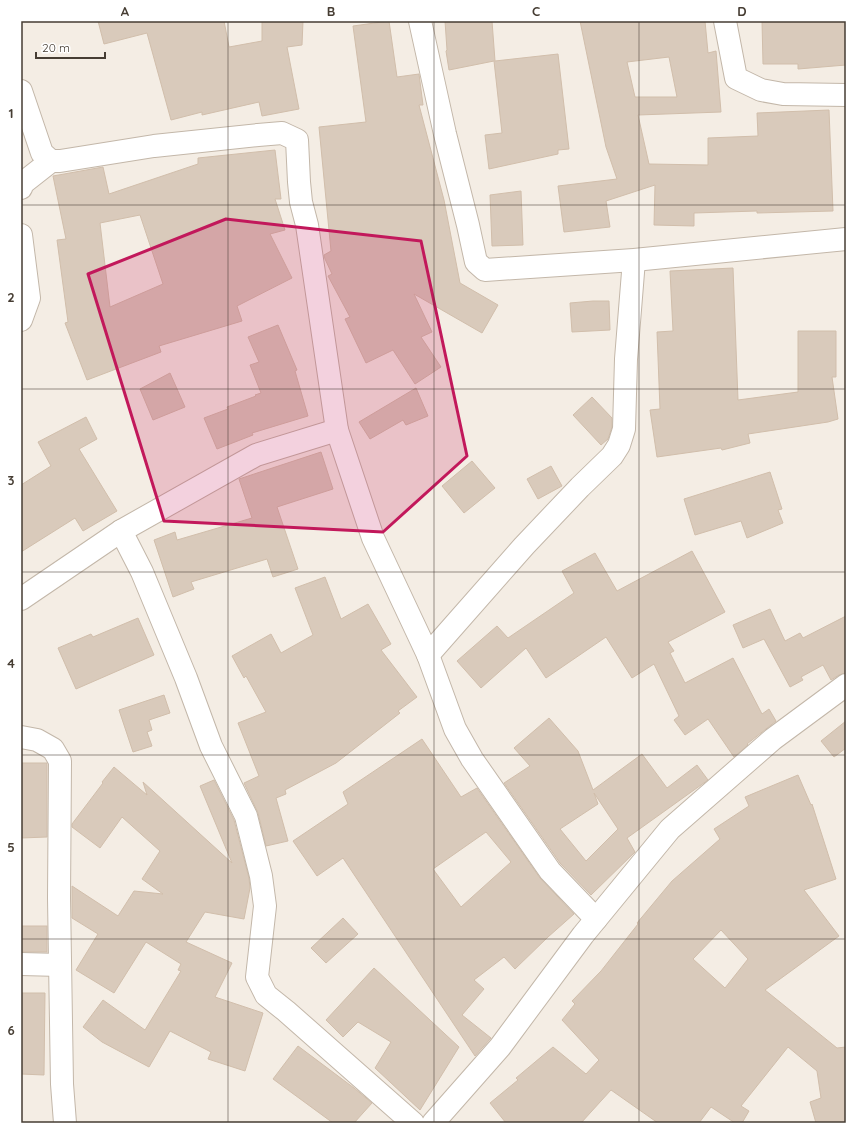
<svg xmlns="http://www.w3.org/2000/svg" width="867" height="1144" viewBox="0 0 867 1144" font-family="Quicksand,sans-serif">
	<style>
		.building { fill: #d9cabb; stroke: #d1beab; fill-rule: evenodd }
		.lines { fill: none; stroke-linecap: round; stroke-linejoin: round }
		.minor-casing { stroke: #c3b7a9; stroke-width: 24 }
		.tertiary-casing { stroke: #c3b7a9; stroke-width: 24 }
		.minor { stroke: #fff; stroke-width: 22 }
		.tertiary { stroke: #fff; stroke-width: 22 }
		.marked { fill: #c2185b; fill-opacity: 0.2; stroke: #c2185b; stroke-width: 3; stroke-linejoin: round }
		.grid { fill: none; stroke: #463d33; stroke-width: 1; stroke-opacity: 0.55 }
		.neatline { fill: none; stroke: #463d33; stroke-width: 1.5 }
		.grid-label { font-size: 13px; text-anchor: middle; font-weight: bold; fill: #463d33 }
	</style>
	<rect width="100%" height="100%" fill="#f4ede4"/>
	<g class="building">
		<path d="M98,21h126l5,26 33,-6v-20h41l-1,24 -15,2 12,62 -37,7 -3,-14 -57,13v-3l-31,8 -24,-87 -43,11z"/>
		<path d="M389,21l8,56 22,-3 4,31h-4l25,95 16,83 38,22 -16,28 -68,-39 18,38 -11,5 20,30 -26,17 -22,-34 -27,13 -21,-44 5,-2 -22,-41 4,-2 -7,-15 -1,-4 7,-4 -12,-124 47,-5 -13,-96z"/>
		<path d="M445,21h47l3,40 63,-7 11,95 -11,1v4l-69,15 -4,-34 17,-2 -8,-72 -45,9 -3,-19 1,-1z"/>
		<path d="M580,21h125l3,32 8,-2 5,61 -83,3 11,49 59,1v-27l50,-2 -1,-23 72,-3 4,101 -76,2v-2l-63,2v13l-40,-1 1,-40 -49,16 4,26 -46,5 -6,-46 59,-7 -11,-32zM669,57l8,40h-42l-8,-35z"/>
		<path d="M762,21h84v44l-48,4v-5h-35z"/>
		<path d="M275,150l6,49h-6l10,31 -15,4 22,44 -55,28 5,15 -83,25 2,6 -74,28 -22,-57 3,-1 -11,-82 9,-1 -13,-63 50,-9 6,27 89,-30v-6zM140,215l23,69 -53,23 -10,-84z"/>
		<path d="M521,191l2,54 -31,1 -2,-51z"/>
		<path d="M733,268l5,132 60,-8v-61h38v46h-4l6,42 -10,3 -80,12 2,9 -28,7 -1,-2 -64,9 -7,-47 10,-1 -3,-77 16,-1 -3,-60z"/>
		<path d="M593,301h16l1,29 -38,2 -2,-29z"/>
		<path d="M278,325l19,45 -2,1 13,45 -56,17 1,2 -36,14 -13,-31 24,-9 -1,-2 29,-11 -1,-1 6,-2 -11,-28 9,-3 -11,-25z"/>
		<path d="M170,373l15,34 -32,13 -13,-31z"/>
		<path d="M416,388l12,28 -22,9 -3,-5 -33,19 -11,-17z"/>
		<path d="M592,397l20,21v9l-4,12 -7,6 -28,-30z"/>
		<path d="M86,417l11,22 -18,10 38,62 -34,20 -8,-13 -54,34v-67l30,-19 -13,-24z"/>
		<path d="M321,452l12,37 -56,18 21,62 -25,8 -6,-18 -76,23 3,7 -21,8 -19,-57 21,-8 2,8 75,-22 -13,-39z"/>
		<path d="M472,461l23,27 -31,25 -22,-27z"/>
		<path d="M551,466l11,20 -24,13 -11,-20z"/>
		<path d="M770,472l12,37 -4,1 5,13 -36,15 -6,-17 -46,14 -11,-36z"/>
		<path d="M692,551l33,61 -57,30 6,9 -4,2 15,30 48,-25 29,56 7,-5 7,12 -29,23 1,1 -14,12 -26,-38 -23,16 -11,-15 5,-4 -25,-52 -22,14 -26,-41 -60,41 -20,-30 -45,40 -24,-27 40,-35 11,12 66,-45 -12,-22 33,-18 22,38z"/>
		<path d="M325,577l16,42 27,-15 23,40 -10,6 36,47 -19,14 2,2 -64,50 -51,27 1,4 -10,4 12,43 -22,5 -8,-33 -14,-30 15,-7 -21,-53 28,-11 -20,-36 -2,2 -12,-22 39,-22 10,19 32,-18 -18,-47z"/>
		<path d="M770,609l15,32 15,-8 3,5 43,-22v57l-7,2 -8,5 -8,-15 -22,12 2,3 -13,7 -26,-48 -21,9 -10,-23z"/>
		<path d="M138,618l16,37 -78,34 -18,-41 33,-14 2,3z"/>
		<path d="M164,695l6,18 -21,7 3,10 -5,2 5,14 -19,6 -14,-42z"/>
		<path d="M549,718l29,33 15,39 49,-36 25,34 30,-23 11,15 -81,58 8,14 -44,43 -31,-32 -56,-80 26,-17 -16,-18zM594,793l24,36 -32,32 -26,-32 38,-25z"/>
		<path d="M846,721v27l-12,9 -13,-16z"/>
		<path d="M422,739l39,58 16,-9 63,90 34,36 -26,23 -33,32 -11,-12 -30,23 10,9 -22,26 29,23 -16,18 -132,-198 -26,18 -24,-35 55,-37 -5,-12zM486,832l25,30 -50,45 -28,-38z"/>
		<path d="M21,763h26v74l-26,1z"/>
		<path d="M114,767l33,28 -4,-13 89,81 -32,-77 14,-6 20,40 15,58 1,10 -6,31 -39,-7 -19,30 46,21 -17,34 48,16 -18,58 -37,-12 3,-7 -41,-21 -21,36 -47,-25 -19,-15 20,-27 42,30 36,-59 -3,-1 3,-6 -35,-22 -32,51 -38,-23 22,-36 -26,-16v-32l46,30 16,-25 29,3 -21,-15 18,-28 -38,-34 -22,31 -28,-21v-3l31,-41 -1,-1z"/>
		<path d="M798,775l13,30 1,-1 24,75 -32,11 35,46 -74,54 72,58 9,-1v76h-30l-6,-21 11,-4 -4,-27 -29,-24 -47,59 8,5 -7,12h-7l-24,-16 -12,16h-41l-47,-33 -30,33h-75l-16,-20 28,-23 -2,-2 37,-31 33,27 13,-14 -37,-40 13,-16 -3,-3 29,-30 37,-47 -1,-1 35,-42 48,-42 -6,-10 35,-23 -4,-9zM721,930l27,29 -23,29 -32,-29z"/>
		<path d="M343,918l15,16 -32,29 -15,-15z"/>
		<rect x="21" y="926" width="26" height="26"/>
		<path d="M374,968l85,79 -39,63 -45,-42 16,-26 -33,-20 -15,15 -17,-17z"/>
		<path d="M21,993h24l-1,82 -23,-1z"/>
		<path d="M298,1046l56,42 18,15 -18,20h-21l-60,-44z"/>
	</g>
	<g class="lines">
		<defs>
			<g id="minor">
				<path d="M420,21l25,113 23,91 8,37 9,8 149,-10 212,-21"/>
				<path d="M725,21l11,57 25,12 22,4 63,1"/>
				<path d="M21,91l21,62 9,8h9l94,-15 104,-11 24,-2 15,7 2,42 2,20 6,23 30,205 36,108 55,117 27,74 17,30 78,112 46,48"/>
				<path d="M21,188l2,-5 28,-22"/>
				<path d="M21,235l8,63 -8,22"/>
				<path d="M121,531l21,41 44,106 25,68 35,70 15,60 4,30 -8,71 9,18 20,16 127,112"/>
				<path d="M21,599l100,-68 135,-76 81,-25"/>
				<path d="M428,655l96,-109 56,-59 32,-31 7,-11 5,-16 2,-70 8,-99"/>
				<path d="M21,737l16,3 16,9 7,12 -1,137 3,186 3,39"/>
				<path d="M21,964l39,1"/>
			</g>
			<path id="tertiary" d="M433,1123l67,-76 83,-112 87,-106 103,-90 73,-54"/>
		</defs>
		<use href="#minor" class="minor-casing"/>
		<use href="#tertiary" class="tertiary-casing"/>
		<use href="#minor" class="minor"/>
		<use href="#tertiary" class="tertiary"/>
	</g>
	<path class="marked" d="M226,219l195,22 46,215 -84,76 -219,-11 -76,-247z"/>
	<path class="grid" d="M228,21v1102M434,21v1102M639,21v1102M21,205h825M21,389h825M21,572h825M21,755h825M21,939h825"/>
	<rect width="867" height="1144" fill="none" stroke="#ffffff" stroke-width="44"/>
	<path d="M36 52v6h69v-6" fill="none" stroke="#463d33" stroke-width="2"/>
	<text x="42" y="52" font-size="12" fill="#463d33" stroke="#ffffff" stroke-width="3" paint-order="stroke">20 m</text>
	<rect x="22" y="22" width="823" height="1100" class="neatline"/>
	<g class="grid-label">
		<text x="125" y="16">A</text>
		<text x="331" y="16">B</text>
		<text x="536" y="16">C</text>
		<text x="742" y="16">D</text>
		<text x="11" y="118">1</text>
		<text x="11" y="302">2</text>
		<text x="11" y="485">3</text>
		<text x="11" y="668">4</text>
		<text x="11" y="852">5</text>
		<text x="11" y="1035">6</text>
	</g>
</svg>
